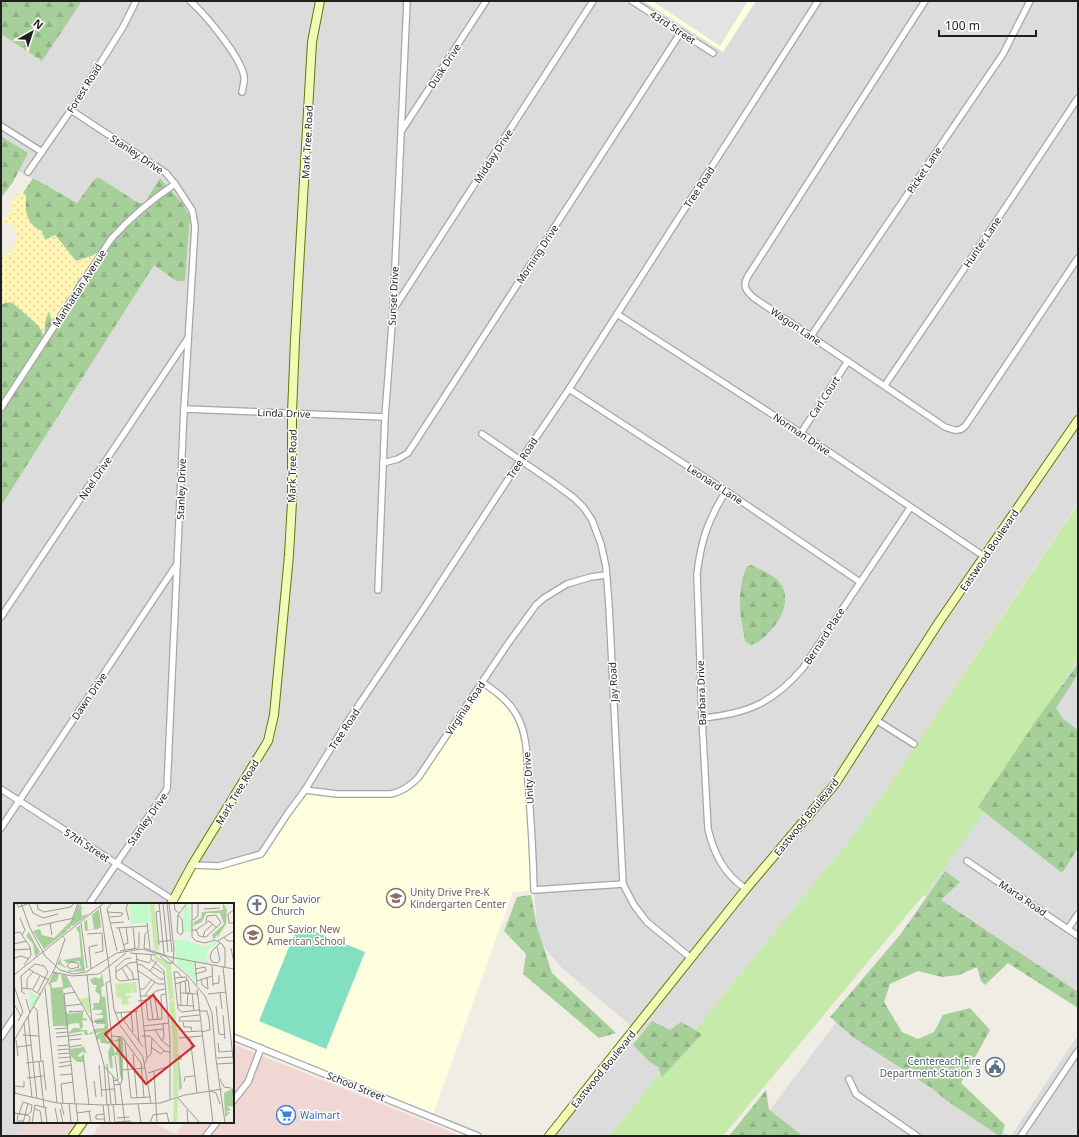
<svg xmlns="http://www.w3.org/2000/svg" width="1079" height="1137" viewBox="0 0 1079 1137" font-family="'Noto Sans',sans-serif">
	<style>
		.residential { fill: #dddcdc }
		.commercial { fill: #f1d7d4 }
		.education { fill: #fdffde }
		.grass { fill: #c6eaaa }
		.forest { fill: url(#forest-firs) }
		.sand { fill: url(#sand-dots) }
		.pitch { fill: #82dfc1 }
		.parking { fill: #e3e3e3 }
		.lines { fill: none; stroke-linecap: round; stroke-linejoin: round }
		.street-casing { stroke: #a6a6a6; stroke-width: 8 }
		.secondary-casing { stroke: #647704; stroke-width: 10 }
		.street { stroke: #fff; stroke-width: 5.5 }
		.secondary { stroke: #f3fab8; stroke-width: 8 }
		.labels { text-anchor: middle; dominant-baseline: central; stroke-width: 3; stroke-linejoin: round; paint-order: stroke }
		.street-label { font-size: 10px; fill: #1f1f1f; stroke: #fff }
		.education-label { font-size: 10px; fill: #785e54; stroke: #fff; text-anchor: start }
		.worship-label { font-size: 10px; fill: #5b616d; stroke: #fff; text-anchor: start }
		.service-label { font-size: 10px; fill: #4e5e75; stroke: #fff; text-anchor: end }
		.shop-label { font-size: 10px; fill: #366cbe; stroke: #fff; text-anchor: start }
		.inset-road { fill: none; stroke: #9c9b96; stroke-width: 1 }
		.view { fill: #d62828; fill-opacity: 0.15; stroke: #d62828; stroke-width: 2 }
		.inset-edge { fill: none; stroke: #1f1f1f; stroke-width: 2 }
	</style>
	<defs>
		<pattern id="forest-firs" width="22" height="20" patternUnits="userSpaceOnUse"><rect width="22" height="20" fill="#a6cf99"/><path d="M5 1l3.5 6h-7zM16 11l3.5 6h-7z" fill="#8eb183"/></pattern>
		<pattern id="sand-dots" width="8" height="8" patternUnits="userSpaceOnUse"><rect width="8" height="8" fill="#fff4b3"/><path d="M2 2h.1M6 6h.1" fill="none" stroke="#dad19a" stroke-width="1.8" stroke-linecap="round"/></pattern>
	</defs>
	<rect width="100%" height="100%" fill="#f0ede5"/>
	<g class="residential">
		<path d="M82,1h996v502l-195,291 -28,39 -246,303h-60l86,-107 -72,-60 -16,-18 -9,-13 -4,-48 -123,-105 -150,69 -90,50h-156v218h11l-9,14h-16v-630l153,-241 22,16h9l4,-47 1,-17 -29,-39 -16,26 -8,-2 -39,-24 -5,3 -16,22 -59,-32 10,-18 -27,-17v-102l41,27z"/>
		<path d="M1078,657v83l-37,-26z"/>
		<path d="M1078,805v198l-158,-110 61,-83 63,43z"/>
		<path d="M840,1017l170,119h-260z"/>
		<path d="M1078,1035v101h-67z"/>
	</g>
	<g class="commercial">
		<path d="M235,1045l226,91h-369l10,-14h50l24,12 8,-12h49v-73z"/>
		<path d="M26,1122h56l-9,14h-56z"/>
	</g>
	<g class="education">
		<path d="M643,1h113l-33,51z"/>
		<path d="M482,682l25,20 18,33 9,155 -21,2 -81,225 -199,-80v-133h-62l21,-39 27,1 42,-12 44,-64 86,4 20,-9z"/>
	</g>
	<path class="grass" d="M1078,504v153l-97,160 -49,68 -209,251h-114l246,-303 28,-39z"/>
	<g class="forest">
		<path d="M1,1h81l-40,60 -41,-27z"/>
		<path d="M1,136l27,17 -15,29 -12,16z"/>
		<path d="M98,177l39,25 7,2 16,-26 22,25 8,14 -5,64h-9l-22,-16 -153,241v-202l9,-2 3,1 26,23 5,9 1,-13 4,-12 4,11 4,2 8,-19 13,-24 17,-16 15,-20 -18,12 -16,5 -20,-25 -11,5c-7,-9 -19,-20 -20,-31 0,-4 1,-9 1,-13l-3,-4 10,-15 44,25 16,-22z"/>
		<path d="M751,565c10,5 22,9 29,18 14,18 -3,44 -18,56 -3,3 -7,4 -11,6l-6,-4c-5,-29 -9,-47 2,-75z"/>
		<path d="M1078,664v10l-22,34 7,11 15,11v118l-16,25 -84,-66 62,-92z"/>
		<path d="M945,871l15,11 -19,18 137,92v16l-70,-45 -23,22 -4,-4 -4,-14 -18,8 -17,2 -24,-6 -28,13 -6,18 18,30 16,7 16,-7 9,-17 27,-7 20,22 -29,53 44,42 -4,11h-2l-53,-36 -13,-11 -80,-52 -23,-20 70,-82z"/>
		<path d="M531,895l6,32 15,46 64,60 -17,5 -76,-64 3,-20 -22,-23 13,-34z"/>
		<path d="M652,1021l18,9 11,-8 21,12 -40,43 -4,-10 -8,-5 -17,-17z"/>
		<path d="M766,1090l3,20 34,26h-74z"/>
	</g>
	<path class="sand" d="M21,191l5,5c-1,16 0,28 16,35l3,9 10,-5 21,26 16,-5 20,-12 -17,20 -17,16 -13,24 -8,19 -4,-1 -5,-11 -3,11 -1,14 -5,-10 -26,-23 -4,-1 -8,2v-46c11,-5 15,-13 16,-25l-7,-9h-9v-2l11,-12 -1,-9z"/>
	<path class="pitch" d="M298,925l67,27 -39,97 -67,-28z"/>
	<path class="parking" d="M652,1h96l-28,45z"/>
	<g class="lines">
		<defs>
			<g id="street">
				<path d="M190,1c16,14 50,55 54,75 1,5 -1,11 -2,16"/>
				<path d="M632,1l81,52"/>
				<path d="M925,1l-177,275c-6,10 -2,15 6,22l191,129c9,3 14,6 21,-2l112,-167"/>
				<path d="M71,110l95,63 9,11 17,26 3,16 -11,183 -17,380 -78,115"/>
				<path d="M1,126l41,26"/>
				<path d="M402,130l84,-129"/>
				<path d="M28,172l43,-62 52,-83 13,-26"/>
				<path d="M393,310l200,-309"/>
				<path d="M617,314l184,119 184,124"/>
				<path d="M811,336l192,-282 27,-53"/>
				<path d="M885,385l100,-147 93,-140"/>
				<path d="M569,389l157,102 134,91"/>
				<path d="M1,408l110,-169c19,-21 40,-39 64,-55"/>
				<path d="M184,409l201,8"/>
				<path d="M801,433l47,-72"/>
				<path d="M482,434l69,47 23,17 10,10 8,12 9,24 5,23 3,39 14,278 11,21 13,17 44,36"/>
				<path d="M383,463l15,-4 10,-6 273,-421"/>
				<path d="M726,491c-18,29 -25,49 -29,83l5,144 6,111c6,25 16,45 38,60"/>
				<path d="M378,590l7,-173 8,-106 14,-310"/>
				<path d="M1,617l187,-279"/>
				<path d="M482,682c13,9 26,18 34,32 12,20 11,46 12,69 3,36 5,71 6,107l89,-6"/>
				<path d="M702,718c45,-4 71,-15 101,-50l107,-160"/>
				<path d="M876,720l38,24"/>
				<path d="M1,789l172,111"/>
				<path d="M305,790l32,4h54c11,-2 19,-8 27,-16l89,-133 29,-40 8,-7 23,-14 24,-7 15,-2"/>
				<path d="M1,828l176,-264"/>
				<path d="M967,861l111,75"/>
				<path d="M192,865l27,1 42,-12 27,-41 17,-23 41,-66 76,-113 98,-150 49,-72 249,-388"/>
				<path d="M1068,929l10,-15"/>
				<path d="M1,1037l14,-21"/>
				<path d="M233,1037l245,99"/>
				<path d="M849,1079l7,15 61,42"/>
				<path d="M233,1101l15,-19 13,-34"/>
				<path d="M206,1136l11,-14"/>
				<path d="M1021,1136l57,-85"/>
			</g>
			<g id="secondary">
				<path d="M171,904l21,-39 76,-124 6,-26 15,-160 3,-53v-89l3,-73 5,-90 12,-208 8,-41"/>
				<path d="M73,1136l10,-14"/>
				<path d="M549,1136l197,-247 89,-105 104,-162 139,-202"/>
			</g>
		</defs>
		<use href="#street" class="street-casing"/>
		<use href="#secondary" class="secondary-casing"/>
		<use href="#street" class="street"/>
		<use href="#secondary" class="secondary"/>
	</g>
	<defs>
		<symbol id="school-ring" viewBox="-11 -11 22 22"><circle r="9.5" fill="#fff" stroke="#8d6e63" stroke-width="1.5"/><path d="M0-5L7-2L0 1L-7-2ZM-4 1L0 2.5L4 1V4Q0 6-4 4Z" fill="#8d6e63"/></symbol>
		<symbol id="church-ring" viewBox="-11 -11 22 22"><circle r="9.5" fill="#fff" stroke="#6b7280" stroke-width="1.5"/><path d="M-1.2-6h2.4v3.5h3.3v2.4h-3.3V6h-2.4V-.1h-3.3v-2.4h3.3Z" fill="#6b7280"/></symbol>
		<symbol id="civic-ring" viewBox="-11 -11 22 22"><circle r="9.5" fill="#fff" stroke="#5c6f8a" stroke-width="1.5"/><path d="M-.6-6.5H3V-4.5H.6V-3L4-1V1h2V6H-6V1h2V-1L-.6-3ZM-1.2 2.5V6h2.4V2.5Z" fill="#5c6f8a"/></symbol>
		<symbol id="supermarket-ring" viewBox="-11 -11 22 22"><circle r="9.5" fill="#fff" stroke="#3f7fe0" stroke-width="1.5"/><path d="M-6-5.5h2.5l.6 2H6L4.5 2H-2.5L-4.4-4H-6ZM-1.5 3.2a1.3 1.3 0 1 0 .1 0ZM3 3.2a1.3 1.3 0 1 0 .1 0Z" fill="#3f7fe0"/></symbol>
	</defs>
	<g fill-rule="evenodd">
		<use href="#school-ring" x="385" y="887" width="22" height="22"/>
		<use href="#church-ring" x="246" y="894" width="22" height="22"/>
		<use href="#school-ring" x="242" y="924" width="22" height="22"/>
		<use href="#civic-ring" x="984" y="1056" width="22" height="22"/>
		<use href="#supermarket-ring" x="275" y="1104" width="22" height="22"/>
	</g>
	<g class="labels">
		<g class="street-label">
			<text transform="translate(673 27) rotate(33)">43rd Street</text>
			<text transform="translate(444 66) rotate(-57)">Dusk Drive</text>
			<text transform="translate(84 88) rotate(-58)">Forest Road</text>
			<text transform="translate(307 142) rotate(-87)">Mark Tree Road</text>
			<text transform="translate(137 154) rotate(34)">Stanley Drive</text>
			<text transform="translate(493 156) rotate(-57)">Midday Drive</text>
			<text transform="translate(924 170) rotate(-56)">Picket Lane</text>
			<text transform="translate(699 187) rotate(-57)">Tree Road</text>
			<text transform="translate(982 242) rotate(-56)">Hunter Lane</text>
			<text transform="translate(537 254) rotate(-57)">Morning Drive</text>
			<text transform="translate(79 288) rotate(-57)">Manhattan Avenue</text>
			<text transform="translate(393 296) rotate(-87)">Sunset Drive</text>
			<text transform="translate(796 326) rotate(34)">Wagon Lane</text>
			<text transform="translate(824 397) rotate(-57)">Carl Court</text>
			<text transform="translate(284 413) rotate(2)">Linda Drive</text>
			<text transform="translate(802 434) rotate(34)">Norman Drive</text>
			<text transform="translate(522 458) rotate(-57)">Tree Road</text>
			<text transform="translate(292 466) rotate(-89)">Mark Tree Road</text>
			<text transform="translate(95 478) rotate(-56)">Noel Drive</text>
			<text transform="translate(715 484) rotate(33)">Leonard Lane</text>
			<text transform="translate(181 489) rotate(-88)">Stanley Drive</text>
			<text transform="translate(989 550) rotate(-56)">Eastwood Boulevard</text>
			<text transform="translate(824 636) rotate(-57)">Bernard Place</text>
			<text transform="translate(613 682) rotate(-93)">Jay Road</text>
			<text transform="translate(701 693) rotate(-92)">Barbara Drive</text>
			<text transform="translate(89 696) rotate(-56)">Dawn Drive</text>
			<text transform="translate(465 708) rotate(-56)">Virginia Road</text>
			<text transform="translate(344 729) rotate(-57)">Tree Road</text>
			<text transform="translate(528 778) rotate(-94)">Unity Drive</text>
			<text transform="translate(237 792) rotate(-59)">Mark Tree Road</text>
			<text transform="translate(806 817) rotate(-51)">Eastwood Boulevard</text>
			<text transform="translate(147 819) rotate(-55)">Stanley Drive</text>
			<text transform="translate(87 845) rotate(33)">57th Street</text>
			<text transform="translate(1023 898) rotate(34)">Marta Road</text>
			<text transform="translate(603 1069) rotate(-51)">Eastwood Boulevard</text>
			<text transform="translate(356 1086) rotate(22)">School Street</text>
		</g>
		<g class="education-label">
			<text x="410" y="892">Unity Drive Pre-K<tspan x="410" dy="12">Kindergarten Center</tspan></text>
			<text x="267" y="929">Our Savior New<tspan x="267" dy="12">American School</tspan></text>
		</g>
		<g class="worship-label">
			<text x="271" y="899">Our Savior<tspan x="271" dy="12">Church</tspan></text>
		</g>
		<g class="service-label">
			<text x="981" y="1061">Centereach Fire<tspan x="981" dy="12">Department Station 3</tspan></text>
		</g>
		<g class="shop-label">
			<text x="300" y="1115">Walmart</text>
		</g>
	</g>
	<g transform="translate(14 903)">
		<rect width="220" height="220" fill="#f0ede5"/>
		<path d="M136,0h4l5,48 -5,-2zM141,52l16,9 3,35 -5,1 -3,-32 -11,-9zM122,79l1,10 -5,1 -1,-7v7h-5v3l6,-1 -3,4 -2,-2 3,9 -1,-2 -7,1 -1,-8 -4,2 -2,-15zM75,94l1,16h-1l-10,-14zM160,97l4,40v56l-5,2v-58l-4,-39zM160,196h4l-1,24h-4z" fill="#c6eaaa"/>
		<path d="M209,0l4,7 -1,14 -9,14v-4l-3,6 -2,-5 12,-11 -4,-11h-14l-4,9 -9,4 1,-4 7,-4 1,-6 21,-2zM67,1v4l3,-1 -3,3 1,6 8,-3 -17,13 -2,-1 7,-20zM85,6l2,18 -3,2 -13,2 -1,-10 3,-1 1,10 6,-1 -2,-14zM57,18l-4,10 -23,18 -11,-18 7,-2 2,6 12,3zM66,22l5,46 -17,1 1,-3 -12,-5 4,-6v5l10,8 10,-3 -2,-7 -12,2 -4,-3 18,-3 -2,-24 -3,-5zM15,29l11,20 -5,5 -2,-13 -7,-8zM40,69l5,2 -2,7 -6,2 1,5 11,-1 -2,-12h3l7,12 -8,2 3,22 2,3 15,-2v6l-4,1 7,-1 1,3 -5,-1 1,7 -3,3h7l1,4 4,-2 1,2 -8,1 -1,-4 -16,3 5,-6h7l-1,-5 -10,1v2h-16l-3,-40 -2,-2zM88,70l2,13 -3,1 1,10 3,-1 4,39 -3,1 1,5 5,-1 3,14 4,-12 -6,-1 8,-4 2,3v41l-3,-5 -2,-21 -6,1 1,12h-3l-2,-15 3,-9 -10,-1 -1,-4 -4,1v-5l8,-5 -10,4 -1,-5 11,-1 1,-4h-9l-1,-4h-3l11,-2v-3h-9l8,-2v-3h-11l3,-2 -1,-5h6l1,-8 -5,-4 2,-6h-4l-3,-5 5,-3 5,2zM69,142l4,8 -5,-1 -4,3v2l5,-1 1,6h-7l-6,-6 -1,-7 13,-2zM164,152l4,1v4h-3l3,28 -3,2zM218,186l2,18 -7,-1 4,4 -4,1 -1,2 5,-1 -6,5 -1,-24z" fill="#a6cf99"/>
		<path d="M115,0h20l2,19 -20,2zM170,2l5,1 1,13h3l-2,13h-8zM160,37h12l19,7 11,-7v4l-8,6 -2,9 5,6 -35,-7zM163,56l17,3 1,19 -18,-17zM15,89l10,5 -8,14 -2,-13z" fill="#c2faca"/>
		<path class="inset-road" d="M2,0l3,4 11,-4M7,0l9,25 15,28 15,14 13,4 13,-2 31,-19 25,-4 23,7 23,20 17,20 7,17 4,46 9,64M23,0l1,6 6,3 27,-5 3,-4M98,0l-5,6 10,42M114,0l-2,5 3,12M145,0l5,51M149,0l5,49M153,0l5,49M155,0l5,47M160,0l1,7 4,3M178,0v34l4,4 9,2 10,-3 7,4 3,5v18M15,1l4,9 10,5 15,-4M86,3l8,54M190,6l16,-1M220,7l-6,4 1,9h5M94,9l15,1 -2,3 -11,1M164,12l4,4 1,13 -2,3 -4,-3zM164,12l9,-12M6,15l5,12 -3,5M179,17l5,-4v-13M36,20l2,12M67,20l6,45M97,20l13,-1M133,20l3,26M23,23l37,-8M119,24l2,21M102,25l31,-2M105,25l6,22M55,26l9,-26M178,27h4l13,-9 8,7M182,27l3,6 7,1 15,-14 -5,-8 -9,1 -1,6M125,29v16M0,30l6,-1 10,15 1,8 -7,10M73,31l15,-1 1,18 -8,2M189,34l2,-6 8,-7M209,34l5,4h6M204,38l16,-10M145,39l12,-2M0,41l12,-3M109,42l5,-2 -2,-16M145,42l-3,-33 4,-1M203,44l3,13 -2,3 -6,-1 -2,-5 2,-6 8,-8M130,45l26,9 64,12M130,45l1,-14 3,-3M217,45l3,15M0,47l16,-1M106,48l18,-3M116,50l26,2M122,50l11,105 -3,8M137,52v4l13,12 6,68v60M146,53l8,7h5M0,55l7,-2 8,3M117,55l-6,1 -9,8v11l4,3 19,-2M122,56l13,4 3,-4M94,57l6,49 6,16 23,32 8,46M56,59l8,1 1,4 -8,2 -4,-3zM181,59l2,23M159,60l1,-14M123,61l5,1 18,14h4M112,62l6,7 2,8M198,63l1,20M139,64l11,7M209,64l11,100M41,65l10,-29 -2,-3M77,65l-2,-21 9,-2M108,65l7,12M14,66l21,11M181,66l10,-2 1,4 -11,3M123,67l21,14h7M136,68l7,-10M39,69l19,4 27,-2 27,-21M102,69l13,-9 8,-1M0,72l90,-72M51,72l27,47 12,43 3,40M73,72l5,47 13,-1M193,74l1,12M161,75l11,-1 1,3M168,75l-4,-6h-4l4,37 4,3 17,-2M187,77l1,5 6,4M96,78l-4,2 6,58M171,78l1,12M183,78l15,-5M166,79l1,24M161,81l13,-4 2,13M199,81l6,-1v-8M0,83l9,26 -5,9M7,85l10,1 10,6M13,85v-9l6,-7M31,85l12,115M19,86l7,-13M126,86h4l8,-10M183,86l16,134M140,90l4,26M167,90l17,1M178,90l2,18M206,90l2,16M11,91l-3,-2 -1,-16 14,-12 9,2 4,6 -10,20M194,91l18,-2M131,92l10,-13M126,93h10l6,-5 9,-2M136,93l3,24M12,96l4,14M124,98l8,-1 2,20 14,-1 -1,-24 5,-1M0,101l7,12M163,102l17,1M51,103l17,-2M173,103l1,-14M202,103l3,28 6,1M20,104l3,3 4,52M58,108l-3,1 15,-1M122,108l3,30M185,108h8l2,8 1,11 -9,2M117,109l2,20M101,110l23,-2M107,110l1,5 21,29M186,112l-20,2 -1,4h21M209,112l2,24M14,113l9,83M169,119l1,5h7l1,4M10,120l8,75M130,123l25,-3M41,126l12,-1M141,127l7,11 8,6M130,128l20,-2M169,129l18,-1M42,130l12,-1M9,132l16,1M54,133l14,-2M98,133l10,1 19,26 3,35M128,133h8l14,15 6,1M42,134l12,-1M176,134l7,56M165,135l23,-2M2,137l2,16M54,137l13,-1M0,138l41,-73M148,138l2,-5 -1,-12M111,140l6,55 19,-1M204,140l1,9 13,-1M43,143l12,-1M3,144l15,-2M55,144l13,-2M137,144l10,7 3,-3M43,147l12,-1M44,151l12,-1M69,151l6,51M119,151l4,44M44,155l12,-1M133,155l4,-4 1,-16M203,155l16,-1M25,159l5,45M29,159l3,28M12,160l18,-2M45,160l12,-2M93,161l4,40M203,161l17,-1M85,162l3,32M90,163l16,18 5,39M45,164l12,-2M108,167l23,-2M140,168l3,52M134,170l22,-7M0,172l1,18M46,172l12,-1M99,173l3,28M13,175l17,-2M206,176l4,8 7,1M80,178l2,16M99,178l5,-1 -3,-24M170,179l1,-5 9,-1M100,182l7,-1 1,-4 -3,-44M1,183l9,1v-6M218,185l2,13M87,187l13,-1M196,188l6,2 4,11M0,190l43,10 46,2 57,-2 25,-8 37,-6M164,195l22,25M47,200l3,12M49,200l-2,-19 12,-2M61,200l-11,-109 11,-2M55,201l2,18M62,201l2,19M99,201l2,19M124,201l3,19M89,202l2,18M94,202l2,18M31,204l2,16M41,205l3,15M21,206l5,2 2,12M46,206l3,14M173,207l1,13M75,208l2,12M0,210l13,2 -13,-2M63,210l14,-2M4,211l-1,7h6M5,211l4,-12 9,3 -1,7 -4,3 3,2 -1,6M90,211l-8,1v4h9M103,215l12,-1M103,219l14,-1M9,220l5,-20M18,220l3,-18 12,3M136,220l3,-8 14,-2 2,10"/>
		<path class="view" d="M139,92l41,51 -48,38 -41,-50z"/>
		<rect width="220" height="220" class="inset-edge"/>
	</g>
	<rect width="1079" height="1137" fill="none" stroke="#1f1f1f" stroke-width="4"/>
	<g transform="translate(32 32) rotate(39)" stroke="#ffffff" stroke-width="3" paint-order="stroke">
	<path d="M0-3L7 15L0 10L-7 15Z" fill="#1f1f1f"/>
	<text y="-6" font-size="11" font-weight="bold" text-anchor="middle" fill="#1f1f1f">N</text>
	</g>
	<path d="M939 30v6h97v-6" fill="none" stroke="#1f1f1f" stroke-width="2"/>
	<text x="945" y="30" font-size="12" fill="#1f1f1f" stroke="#ffffff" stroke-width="3" paint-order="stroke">100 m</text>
</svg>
